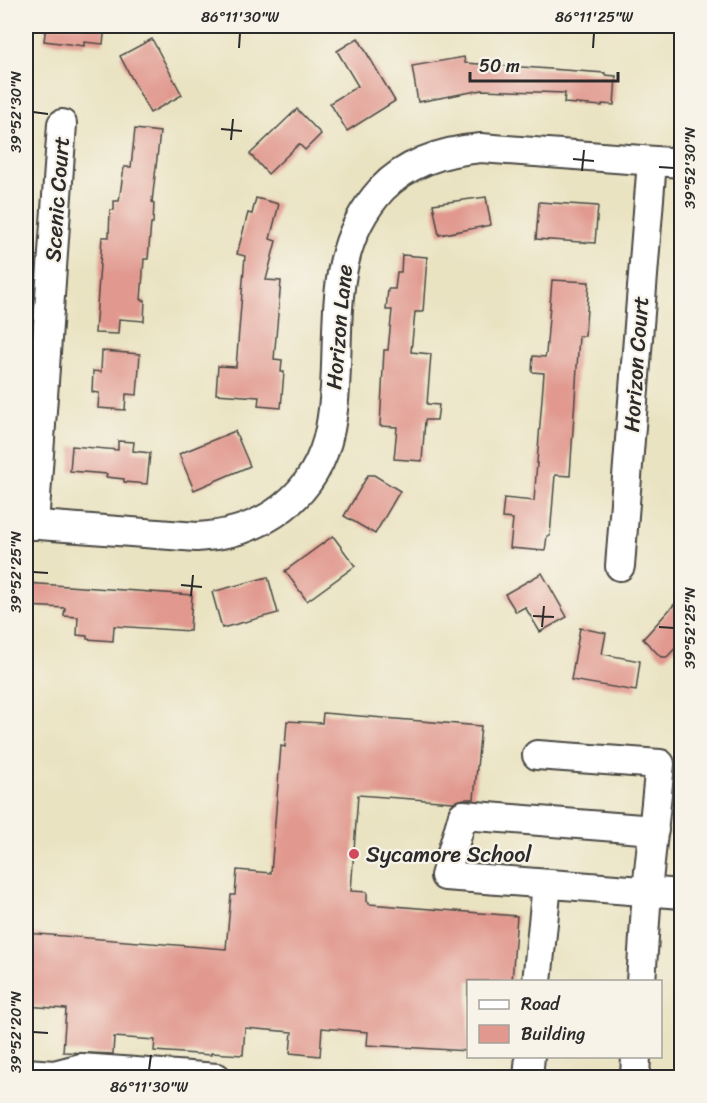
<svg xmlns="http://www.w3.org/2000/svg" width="707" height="1103" viewBox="0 0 707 1103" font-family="Sriracha,sans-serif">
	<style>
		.building { fill: #e1998f }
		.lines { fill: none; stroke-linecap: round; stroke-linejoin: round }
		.minor-casing { stroke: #484742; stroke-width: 32 }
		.minor { stroke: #fff; stroke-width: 28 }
		.ticks { fill: none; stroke: #2b2b2b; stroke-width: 2 }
		.poi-dot { fill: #d1495b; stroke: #f7f3e8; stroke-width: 2 }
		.labels { text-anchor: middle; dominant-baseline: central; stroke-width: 4.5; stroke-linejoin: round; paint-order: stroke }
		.street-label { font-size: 22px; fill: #2b2b2b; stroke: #f7f3e8 }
		.poi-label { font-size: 22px; fill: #2b2b2b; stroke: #f7f3e8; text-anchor: start }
		.neatline { fill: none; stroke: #2b2b2b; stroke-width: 2 }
		.ticks-label { font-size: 15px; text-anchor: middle; fill: #2b2b2b }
	</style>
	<rect width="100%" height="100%" fill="#f7f3e8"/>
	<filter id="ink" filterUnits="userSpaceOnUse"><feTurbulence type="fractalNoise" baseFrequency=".0167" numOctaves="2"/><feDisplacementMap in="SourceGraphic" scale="12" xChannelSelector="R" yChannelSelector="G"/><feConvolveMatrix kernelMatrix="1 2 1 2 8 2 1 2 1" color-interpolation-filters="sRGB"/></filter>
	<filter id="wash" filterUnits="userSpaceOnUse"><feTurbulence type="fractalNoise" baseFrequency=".008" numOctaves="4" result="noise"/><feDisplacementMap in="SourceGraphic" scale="24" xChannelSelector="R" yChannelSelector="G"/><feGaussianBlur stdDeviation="1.35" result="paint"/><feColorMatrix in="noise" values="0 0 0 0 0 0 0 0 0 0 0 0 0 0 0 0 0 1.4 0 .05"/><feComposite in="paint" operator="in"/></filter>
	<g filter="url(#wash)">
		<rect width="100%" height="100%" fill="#eae3c2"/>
		<g id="blocks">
			<g class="building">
				<path d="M46,26h59l-2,18 -19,-2v4l-40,-5z"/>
				<path d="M358,38l37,63 -48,30 -17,-28 28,-17 -21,-35z"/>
				<path d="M152,39l30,56 -32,18 -30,-57z"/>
				<path d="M464,57l1,6 140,10v2l11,1 -2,29 -12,-1v2l-38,-3 1,-10 -83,-3 -64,12 -6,-36z"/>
				<path d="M297,109l24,25 -16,16 -6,-6 -31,30 -18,-20z"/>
				<path d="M135,129l25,3 -8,70 2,1 -1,20h-2l-3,36h-4l-3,41h4l-1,21 -25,-2 -1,15 -23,-1 7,-96h7l1,-27h4v-9h5l5,-34h7z"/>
				<path d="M486,197l5,28 -52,10 -6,-31z"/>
				<path d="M256,198l23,6 -9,35 6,2 -10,39 15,1 -7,78 8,1 -1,12h3l-3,36 -23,-2 1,-9 -43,-3 2,-28 18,1 9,-111 -8,-2 11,-41 4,1z"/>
				<path d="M539,202l59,4 -3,37 -59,-4z"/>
				<path d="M402,255l25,2 -4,55h-8l-4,40 20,2 -4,50 12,1 -2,15h-12l-3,41 -28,-2 3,-32 -17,-1 4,-76h4l4,-40h-6l2,-21h7l2,-17h4z"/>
				<path d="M552,280l37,2 -4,54h-6l-9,140 -15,-1 -5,61h-3l-2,15 -35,-3 3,-29 -11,-1 2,-20 30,3 10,-128 -12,-1 1,-16 12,1 1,-3z"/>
				<path d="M102,351l38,3 -3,41 -11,-1 -1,16 -27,-2 1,-15 -7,-1 1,-21 8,1z"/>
				<path d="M235,431l15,35 -56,24 -15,-36z"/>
				<path d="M118,441l16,1 -1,9 17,2 -3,31 -23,-2v-3l-18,-2 1,-3 -37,-3 2,-25 46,4z"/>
				<path d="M368,475h6l26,16 -25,43 -31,-18z"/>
				<path d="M333,536l22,30 -48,35 -22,-30z"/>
				<path d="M542,573l25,44 -27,15 -15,-25 -9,5 -11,-18z"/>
				<path d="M268,577l10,36 -56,15 -10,-36z"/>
				<path d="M26,583l166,12 -2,36 -76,-5 -1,15 -26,-2v-3l-10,-1 1,-18 -14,-1 1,-8 -39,-2z"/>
				<path d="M681,597v45l-14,15h-6l-18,-18z"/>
				<path d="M580,628l26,5 -4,21 38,7 -4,30 -65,-11z"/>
				<path d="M323,713l158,13 -7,73h-10l-11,3 -95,-7 -7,96 16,1v10h2v2l148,12 -5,65h-44v70l-101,-6 1,-13 -46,-4 -2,28 -30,-3 2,-21 -47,-4 -2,27 -32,-2v2l-57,-4 1,-11 -41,-3 -1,17 -50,-2 3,-43 -40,-3v-73l200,16 5,-54h4l2,-25 34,3 10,-127 4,1 2,-26 35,2z"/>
			</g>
		</g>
	</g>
	<g filter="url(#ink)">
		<use href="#blocks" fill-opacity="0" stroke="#484742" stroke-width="1.5"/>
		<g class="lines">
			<defs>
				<g id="minor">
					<path d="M26,524l171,13c66,-3 120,-41 133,-108 16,-83 -11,-172 52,-240 26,-27 63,-38 99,-41l201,15"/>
					<path d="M34,525l28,-401"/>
					<path d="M620,566l32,-405"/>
					<path d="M537,755l123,9 -13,127 -6,91"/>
					<path d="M654,830l-191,-15 -18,61 237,18"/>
					<path d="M537,982l10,-98"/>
					<path d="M26,1073l28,2"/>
					<path d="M52,1078l2,-3 27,-7 136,10"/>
					<path d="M528,1078l2,-22"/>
					<path d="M635,1078l1,-22"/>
				</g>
			</defs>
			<use href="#minor" class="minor-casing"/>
			<use href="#minor" class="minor"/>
		</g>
	</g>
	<path class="ticks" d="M239,48l1,-15M593,48l1,-15M33,112l15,2M221,129l21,2M231,140l2,-21M573,159l21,2M659,167l15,1M582,171l2,-21M33,572l15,1M181,585l21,2M191,596l2,-21M533,616l21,1M542,627l2,-21M659,627l15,1M33,1032l15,1M149,1070l2,-15"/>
	<circle class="poi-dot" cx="354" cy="854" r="6"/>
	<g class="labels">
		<g class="street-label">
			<text transform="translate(57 199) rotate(-86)">Scenic Court</text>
			<text transform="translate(339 327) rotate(-85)">Horizon Lane</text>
			<text transform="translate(636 364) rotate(-86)">Horizon Court</text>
		</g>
		<g class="poi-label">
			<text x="366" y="854">Sycamore School</text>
		</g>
	</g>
	<rect width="707" height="1103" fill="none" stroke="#f7f3e8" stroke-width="66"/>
	<rect x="467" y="980" width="195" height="78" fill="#f7f3e8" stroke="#a5a39c" stroke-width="1.5"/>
	<rect x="479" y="1000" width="30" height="9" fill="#ffffff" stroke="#a5a39c" stroke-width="1.5"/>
	<text x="521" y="1010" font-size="18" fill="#2b2b2b">Road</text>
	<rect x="479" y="1025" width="30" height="18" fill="#e1998f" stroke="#a5a39c" stroke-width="1.5"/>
	<text x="521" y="1040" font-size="18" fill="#2b2b2b">Building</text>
	<path d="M470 72v9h148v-9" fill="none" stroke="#2b2b2b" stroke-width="3"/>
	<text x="479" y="72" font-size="18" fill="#2b2b2b" stroke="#f7f3e8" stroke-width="4.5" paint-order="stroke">50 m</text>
	<rect x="33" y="33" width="641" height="1037" class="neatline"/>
	<g class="ticks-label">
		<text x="240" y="22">86°11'30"W</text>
		<text x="594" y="22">86°11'25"W</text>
		<text transform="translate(16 112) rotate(-90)" y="5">39°52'30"N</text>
		<text transform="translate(690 168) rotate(-90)" y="5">39°52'30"N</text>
		<text transform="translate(16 572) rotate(-90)" y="5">39°52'25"N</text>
		<text transform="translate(690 628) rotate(-90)" y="5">39°52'25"N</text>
		<text transform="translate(16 1032) rotate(-90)" y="5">39°52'20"N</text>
		<text x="149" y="1092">86°11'30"W</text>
	</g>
</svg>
